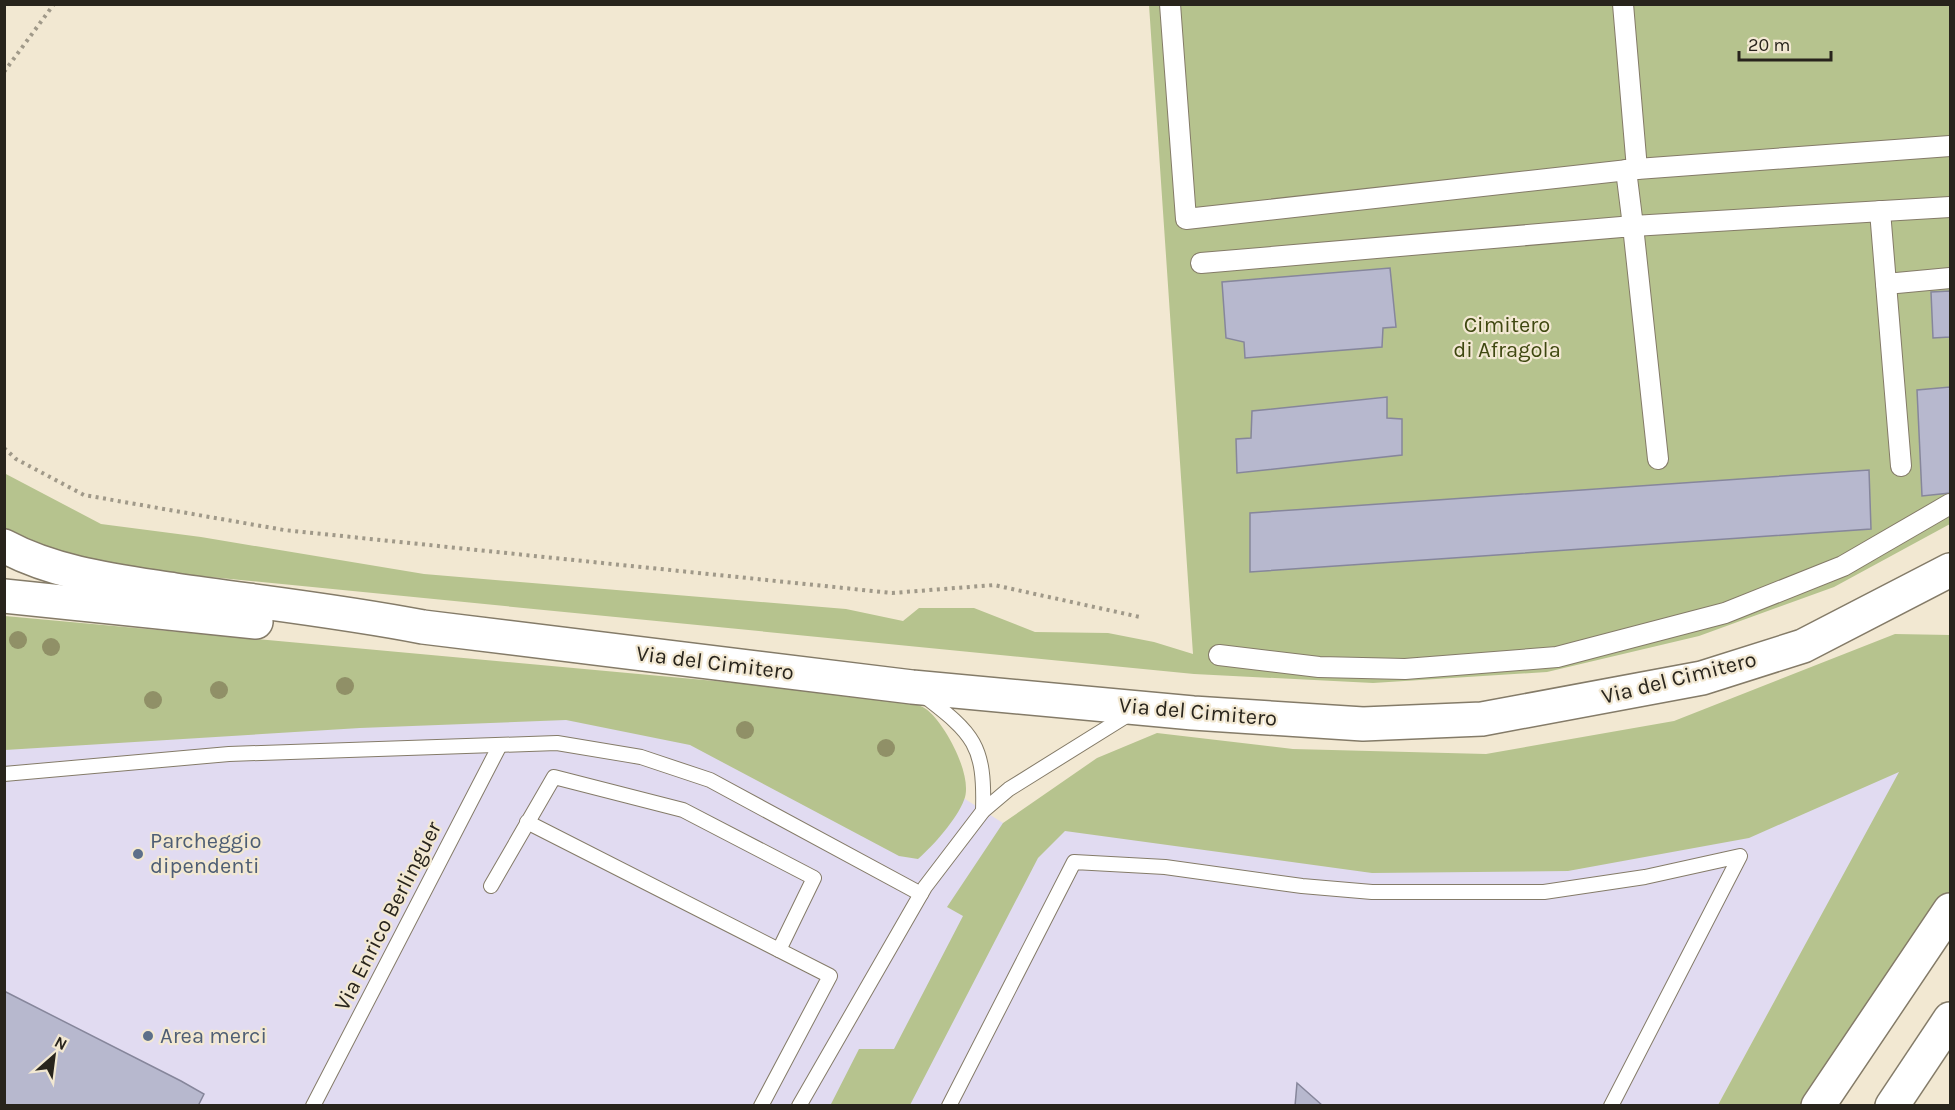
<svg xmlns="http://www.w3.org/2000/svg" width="1955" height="1110" viewBox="0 0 1955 1110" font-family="Karla,sans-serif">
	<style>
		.commercial { fill: #e1dbf1 }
		.green { fill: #b6c38e }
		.building { fill: #b7b8ce; stroke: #86869b; stroke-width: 1.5 }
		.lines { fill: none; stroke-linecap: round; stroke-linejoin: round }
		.service-casing { stroke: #847b68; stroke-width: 16 }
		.pedestrian-casing { stroke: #847b68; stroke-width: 22 }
		.secondary-casing { stroke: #847b68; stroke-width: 36 }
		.motorway-casing { stroke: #847b68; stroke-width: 36 }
		.path { stroke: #a09989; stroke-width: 4; stroke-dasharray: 3 4.5; stroke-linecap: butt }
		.service { stroke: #fff; stroke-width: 14 }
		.pedestrian { stroke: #fff; stroke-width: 20 }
		.secondary { stroke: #fff; stroke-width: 33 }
		.motorway { stroke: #fff; stroke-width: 33 }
		.tree { fill: #909067 }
		.service-dot { fill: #5c6f8a; stroke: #f2e8d2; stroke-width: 2 }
		.labels { text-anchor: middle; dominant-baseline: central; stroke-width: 4.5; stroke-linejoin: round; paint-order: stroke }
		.park-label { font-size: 22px; fill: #3f4810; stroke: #f2e8d2 }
		.street-label { font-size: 22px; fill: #28241c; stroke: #f2e8d2 }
		.service-label { font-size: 22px; fill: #4e5e75; stroke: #f2e8d2; text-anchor: start }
	</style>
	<rect width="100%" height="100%" fill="#f2e8d2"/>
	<path class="commercial" d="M5,692l589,4 348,96 23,7 38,24 897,-51 -182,333 -1713,1z"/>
	<g class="green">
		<path d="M1149,5h801v519l-116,63 -135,49 -152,36 -174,11 -179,-9 -1106,-109 -83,-37 -1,-55 97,51 100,13 223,37 422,35 57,12 16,-13h55l61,24 73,1 46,9 39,12z"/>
		<path d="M5,616l895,82c8,4 19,6 26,11 19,14 48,68 38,91 -7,19 -31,46 -46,59l-19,-3 -209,-111 -124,-25 -206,8 -355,22z"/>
		<path d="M1895,634l55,1v258l-150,212h-82l181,-333 -150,66 -181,33 -196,2 -307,-42 -27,27 -128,247 -80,1 29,-57h35l69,-133 -16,-9 56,-84 94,-65 60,-25 136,16 193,5 188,-33z"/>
	</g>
	<g class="building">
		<path d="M1390,268l6,59 -13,1 -1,19 -137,11 -1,-16 -18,-4 -4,-56z"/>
		<path d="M1950,291v46l-17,1 -2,-46z"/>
		<path d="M1950,387v106l-28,3 -5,-106z"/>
		<path d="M1387,397v21l15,1v36l-165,18 -1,-34 15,-1 1,-27z"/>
		<path d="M1869,470l2,59 -621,43v-59z"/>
		<path d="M4,991l177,90 23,13 -6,12h-194z"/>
		<path d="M1297,1083l26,23h-28z"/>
	</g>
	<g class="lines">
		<defs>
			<g id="service">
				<path d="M923,695c51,39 62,50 60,116"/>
				<path d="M4,774l225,-20 328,-11 84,14 69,23 211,114"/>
				<path d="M527,822l303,154 -69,130"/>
				<path d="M491,886l63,-109 129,33 131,68 -35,72"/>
				<path d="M313,1106l187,-361"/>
				<path d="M799,1106l126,-219 58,-76 26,-22 122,-76"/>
				<path d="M949,1106l125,-244 91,5 137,19 70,6h172l101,-15 95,-21 -129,250"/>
			</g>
			<g id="pedestrian">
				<path d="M1170,4l16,215 451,-50 -14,-165"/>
				<path d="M1637,169l313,-23"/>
				<path d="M1626,170l7,56 317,-19"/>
				<path d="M1880,211l21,255"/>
				<path d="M1201,263l432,-37 25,233"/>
				<path d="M1886,284l64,-6"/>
				<path d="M1219,655l100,12 86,2 152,-12 168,-44 118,-47 107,-62"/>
			</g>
			<g id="secondary">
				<path d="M4,546c52,28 114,35 171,44 83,12 166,21 248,37l489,60 281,26 170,11 119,-5 220,-41 101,-32 147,-76"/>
				<path d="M4,596l252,26"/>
			</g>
			<g id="motorway">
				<path d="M1818,1106l132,-196"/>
				<path d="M1892,1106l58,-87"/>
			</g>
		</defs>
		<use href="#service" class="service-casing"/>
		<use href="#pedestrian" class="pedestrian-casing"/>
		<use href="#secondary" class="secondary-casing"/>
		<use href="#motorway" class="motorway-casing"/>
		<g class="path">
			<path d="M4,72l50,-68"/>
			<path d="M4,448l12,11 68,36 200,35 608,63 102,-8 146,32"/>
		</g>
		<use href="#service" class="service"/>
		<use href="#pedestrian" class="pedestrian"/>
		<use href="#secondary" class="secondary"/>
		<use href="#motorway" class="motorway"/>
	</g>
	<g class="tree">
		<circle cx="18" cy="640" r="9"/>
		<circle cx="51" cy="647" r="9"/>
		<circle cx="345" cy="686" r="9"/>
		<circle cx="219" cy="690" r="9"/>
		<circle cx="153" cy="700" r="9"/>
		<circle cx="745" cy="730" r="9"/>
		<circle cx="886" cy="748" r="9"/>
	</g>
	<g class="service-dot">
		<circle cx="138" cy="854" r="6"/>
		<circle cx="148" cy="1036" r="6"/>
	</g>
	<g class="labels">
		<g class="park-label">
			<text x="1507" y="325">Cimitero<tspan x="1507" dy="25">di Afragola</tspan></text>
		</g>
		<g class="street-label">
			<text transform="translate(715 663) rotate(7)">Via del Cimitero</text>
			<text transform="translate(1679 678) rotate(-14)">Via del Cimitero</text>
			<text transform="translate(1198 712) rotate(5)">Via del Cimitero</text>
			<text transform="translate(388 916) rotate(-63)">Via Enrico Berlinguer</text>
		</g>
		<g class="service-label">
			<text x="150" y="841">Parcheggio<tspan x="150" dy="25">dipendenti</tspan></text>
			<text x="160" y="1036">Area merci</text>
		</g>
	</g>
	<rect width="1955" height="1110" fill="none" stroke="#28241c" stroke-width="12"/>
	<g transform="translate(54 1056) rotate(28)" stroke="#f2e8d2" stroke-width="4.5" paint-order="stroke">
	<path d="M0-4.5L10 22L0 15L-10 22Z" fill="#28241c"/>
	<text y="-9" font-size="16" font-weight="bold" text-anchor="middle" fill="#28241c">N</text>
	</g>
	<path d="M1739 51v9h92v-9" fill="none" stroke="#28241c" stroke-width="3"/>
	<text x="1748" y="51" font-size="18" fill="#28241c" stroke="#f2e8d2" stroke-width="4.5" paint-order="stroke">20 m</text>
</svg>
